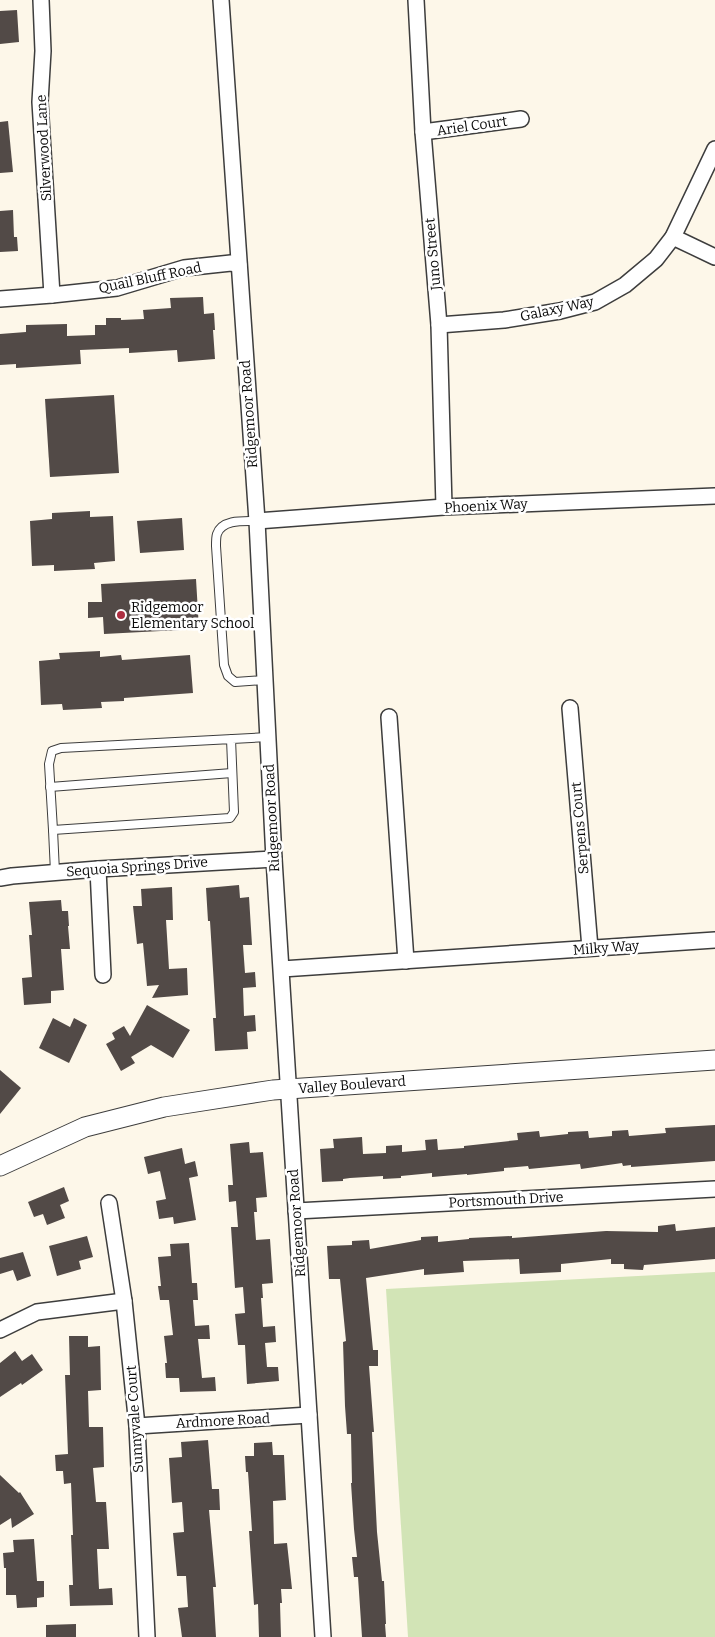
<svg xmlns="http://www.w3.org/2000/svg" width="715" height="1637" viewBox="0 0 715 1637" font-family="Bitter,serif">
	<style>
		.green { fill: #d2e4b6 }
		.building { fill: #524a47 }
		.lines { fill: none; stroke-linecap: round; stroke-linejoin: round }
		.service-casing { stroke: #3d3d3d; stroke-width: 10 }
		.minor-casing { stroke: #3d3d3d; stroke-width: 18 }
		.tertiary-casing { stroke: #3d3d3d; stroke-width: 21 }
		.service { stroke: #fff; stroke-width: 8 }
		.minor { stroke: #fff; stroke-width: 15 }
		.tertiary { stroke: #fff; stroke-width: 19 }
		.poi-dot { fill: #ad2f42; stroke: #fff; stroke-width: 2 }
		.labels { text-anchor: middle; dominant-baseline: central; stroke-width: 5; stroke-linejoin: round; paint-order: stroke }
		.street-label { font-size: 14px; fill: #0a0a0a; stroke: #fff }
		.poi-label { font-size: 14px; fill: #0a0a0a; stroke: #fff; text-anchor: start }
	</style>
	<rect width="100%" height="100%" fill="#fdf7e9"/>
	<path class="green" d="M715,1272v365h-307l-22,-348z"/>
	<g class="building">
		<path d="M17,10l2,32 -19,2v-33z"/>
		<path d="M8,121l5,51 -13,1v-51z"/>
		<path d="M13,210l1,27h3l1,14 -18,1v-41z"/>
		<path d="M203,297l1,17 10,-1 1,17h-2l2,29 -37,3 -1,-12 -48,3v-5l-49,2 1,14 -65,4v-4l-16,1v-31l26,-2v-7l41,-1v12l28,-1v-10h11v-7h15v2l23,-1 -1,-9 28,-2 -1,-10z"/>
		<path d="M114,395l5,78 -69,4 -5,-78z"/>
		<path d="M90,511v6l23,-1 2,45 -21,2 1,6 -41,2v-6l-22,1 -2,-45 22,-2v-6z"/>
		<path d="M182,518l2,32 -44,3 -3,-32z"/>
		<path d="M196,579l3,50 -95,5 -1,-17 -15,1v-16h14l-1,-18z"/>
		<path d="M100,651v6l21,-2 1,5 68,-5 3,38 -69,5v3l-23,1 1,6 -39,2 -1,-6 -21,1 -2,-44 21,-2 -1,-6z"/>
		<path d="M239,885l1,13 9,-1 3,48h-9l2,28 10,-1 1,15 -13,1 1,28 11,-1 1,16 -9,1 1,17 -33,2 -2,-33h3l-6,-97h-2l-2,-33z"/>
		<path d="M172,887l1,33h-7l3,49 18,-1 1,27 -36,3 7,-13 -12,1 -4,-43 -6,1 -4,-38h9l-1,-17z"/>
		<path d="M61,900l1,11h6l1,15h-1l2,23h-9l3,41 -13,1v12l-27,2 -2,-27 10,-1 -3,-42h3l-3,-33z"/>
		<path d="M147,1005l43,25 -17,28 -22,-13 -20,12 4,6 -14,8 -15,-27 9,-5 -3,-6 12,-7 6,10z"/>
		<path d="M53,1018l17,9 4,-9 13,7 -18,38 -30,-15z"/>
		<path d="M0,1070l21,18 -21,26z"/>
		<path d="M715,1125v36l-84,6v-2l-8,1 -1,-3 -41,6 -1,-5 -51,5 -1,-3 -24,2v3l-37,4v-1l-35,3v-4l-31,3v2l-18,1v-3l-33,2 -7,1v2l-21,1 -2,-33 14,-1 -1,-9 29,-2 1,17 23,-1v-7l16,-1v7l24,-2 -1,-10 12,-1 1,11 26,-2v-2l54,-6 -1,-7 22,-2 1,6 28,-3v-2l20,-1 1,7 23,-2v-5l16,-1 1,6 37,-3 -1,-5z"/>
		<path d="M249,1142l1,11 13,-1 4,45 -11,1 1,14h-3l2,28 14,-1 3,44 -11,1 1,14h-2l2,29 12,-1 1,16 -11,1 2,24h11l1,14 -32,3 -2,-39h-7l-3,-31 10,-1 -2,-26 -8,1 -4,-61h7l-2,-26 -7,1 -1,-17h5l-3,-41z"/>
		<path d="M182,1148l3,16 10,-3 3,15 -9,2 7,42 -22,4 -1,-7 -14,2 -3,-18 10,-2 -6,-28 -12,3 -4,-17z"/>
		<path d="M64,1187l5,14 -9,4 5,13 -18,7 -4,-11 -9,3 -6,-15z"/>
		<path d="M675,1224l1,7 39,-4v32l-71,6 -1,5 -19,-1v-5h-13v-5l-50,5v8l-41,2 -1,-15 -56,2 1,11 -40,3v-6l-58,9 7,72h5v16h-9l5,66h-2l5,100 5,49h2l2,43h-1l1,13h-24l-4,-60h-4l-2,-20h5l-3,-28 -3,-46h1l-1,-49h-4l-2,-28 -2,-64 3,-1 -6,-62h-11l-2,-33 25,-1v-4l17,-1 1,9 51,-9v-3l17,-1v6l31,-3v-1l43,-2v2l94,-7 52,1v-6z"/>
		<path d="M87,1236l6,21 -14,4 2,8 -24,7 -8,-30z"/>
		<path d="M189,1243l3,40h5l1,17h-5l2,26 14,-1 1,14h-12l4,39 13,-1 1,14 -36,1 -1,-14h-13l-1,-15h2l-3,-27 9,-1 -4,-35h-9l-2,-14h3l-3,-29 13,-1 -1,-12z"/>
		<path d="M23,1252l8,24 -14,5 -4,-11 -13,4v-16z"/>
		<path d="M69,1336h19v11l12,-1 1,44 -13,1 1,36h14l1,40 -11,1 3,34h10l3,47h-12l2,40 13,-1 1,17 -43,1 -1,-21h4l-2,-50h2l-2,-52 -7,1 -1,-13h-7l-1,-16 13,-1 -3,-79h5z"/>
		<path d="M15,1351l7,10 10,-7 11,16 -21,15 -1,-2 -21,14v-34z"/>
		<path d="M208,1440l4,49h7l1,21h-11l7,77h-3l3,50h-34l-4,-29 10,-1 -2,-31h-9l-4,-43 11,-1 -2,-30 -10,1 -3,-45 13,-1 -1,-15z"/>
		<path d="M272,1442l1,13h11l2,45 -13,1 1,43 13,-1 5,46h-11l1,14h-2l1,34h-22l-1,-33 -4,1 -5,-74h3l-4,-59h-2l-1,-16h9v-13z"/>
		<path d="M0,1475l19,18 1,-1 14,22 -22,14 -1,-10 -11,7z"/>
		<path d="M34,1539l3,42h7v16l-7,1v9l-20,1 -1,-13h-10v-27h-2l-1,-15 11,-1 -1,-12z"/>
		<path d="M76,1624v13h-30v-12z"/>
	</g>
	<g class="lines">
		<defs>
			<g id="service">
				<path d="M257,521c-13,0 -35,-2 -40,13 -1,3 -1,9 -1,12l8,119 4,11 7,6 30,-2"/>
				<path d="M231,739l3,73 -4,6 -177,12 -4,-66 3,-13 9,-3 207,-11"/>
				<path d="M50,787l182,-14"/>
				<path d="M53,830l2,42"/>
			</g>
			<g id="minor">
				<path d="M41,0l2,51 -3,51 12,193"/>
				<path d="M221,0l36,521 17,338 49,778"/>
				<path d="M416,0l7,132 16,193 5,182"/>
				<path d="M423,132l98,-13"/>
				<path d="M673,237l42,20"/>
				<path d="M0,299l52,-4 65,-7 67,-20 47,-5 8,2"/>
				<path d="M439,325l65,-5 56,-9 35,-9 30,-17 31,-26 17,-22 42,-88"/>
				<path d="M257,521l187,-14 271,-11"/>
				<path d="M570,708l20,240"/>
				<path d="M389,717l17,244"/>
				<path d="M98,869l5,106"/>
				<path d="M0,878l12,-2 86,-7 176,-10"/>
				<path d="M282,969l433,-29"/>
				<path d="M109,1203l15,98 13,125 10,211"/>
				<path d="M296,1211l419,-22"/>
				<path d="M0,1330l37,-18 87,-11"/>
				<path d="M137,1426l172,-11"/>
			</g>
			<path id="tertiary" d="M0,1166l85,-39 79,-20 109,-17 442,-30"/>
		</defs>
		<use href="#service" class="service-casing"/>
		<use href="#minor" class="minor-casing"/>
		<use href="#tertiary" class="tertiary-casing"/>
		<use href="#service" class="service"/>
		<use href="#minor" class="minor"/>
		<use href="#tertiary" class="tertiary"/>
	</g>
	<circle class="poi-dot" cx="121" cy="615" r="5"/>
	<g class="labels">
		<g class="street-label">
			<text transform="translate(472 126) rotate(-8)">Ariel Court</text>
			<text transform="translate(44 148) rotate(-93)">Silverwood Lane</text>
			<text transform="translate(433 254) rotate(-95)">Juno Street</text>
			<text transform="translate(150 278) rotate(-12)">Quail Bluff Road</text>
			<text transform="translate(557 309) rotate(-12)">Galaxy Way</text>
			<text transform="translate(249 414) rotate(-94)">Ridgemoor Road</text>
			<text transform="translate(486 506) rotate(-3)">Phoenix Way</text>
			<text transform="translate(272 818) rotate(-93)">Ridgemoor Road</text>
			<text transform="translate(580 828) rotate(-95)">Serpens Court</text>
			<text transform="translate(137 867) rotate(-4)">Sequoia Springs Drive</text>
			<text transform="translate(606 948) rotate(-4)">Milky Way</text>
			<text transform="translate(352 1085) rotate(-4)">Valley Boulevard</text>
			<text transform="translate(506 1200) rotate(-3)">Portsmouth Drive</text>
			<text transform="translate(297 1223) rotate(-94)">Ridgemoor Road</text>
			<text transform="translate(135 1419) rotate(-94)">Sunnyvale Court</text>
			<text transform="translate(223 1421) rotate(-3)">Ardmore Road</text>
		</g>
		<g class="poi-label">
			<text x="131" y="607">Ridgemoor<tspan x="131" dy="16">Elementary School</tspan></text>
		</g>
	</g>
</svg>
